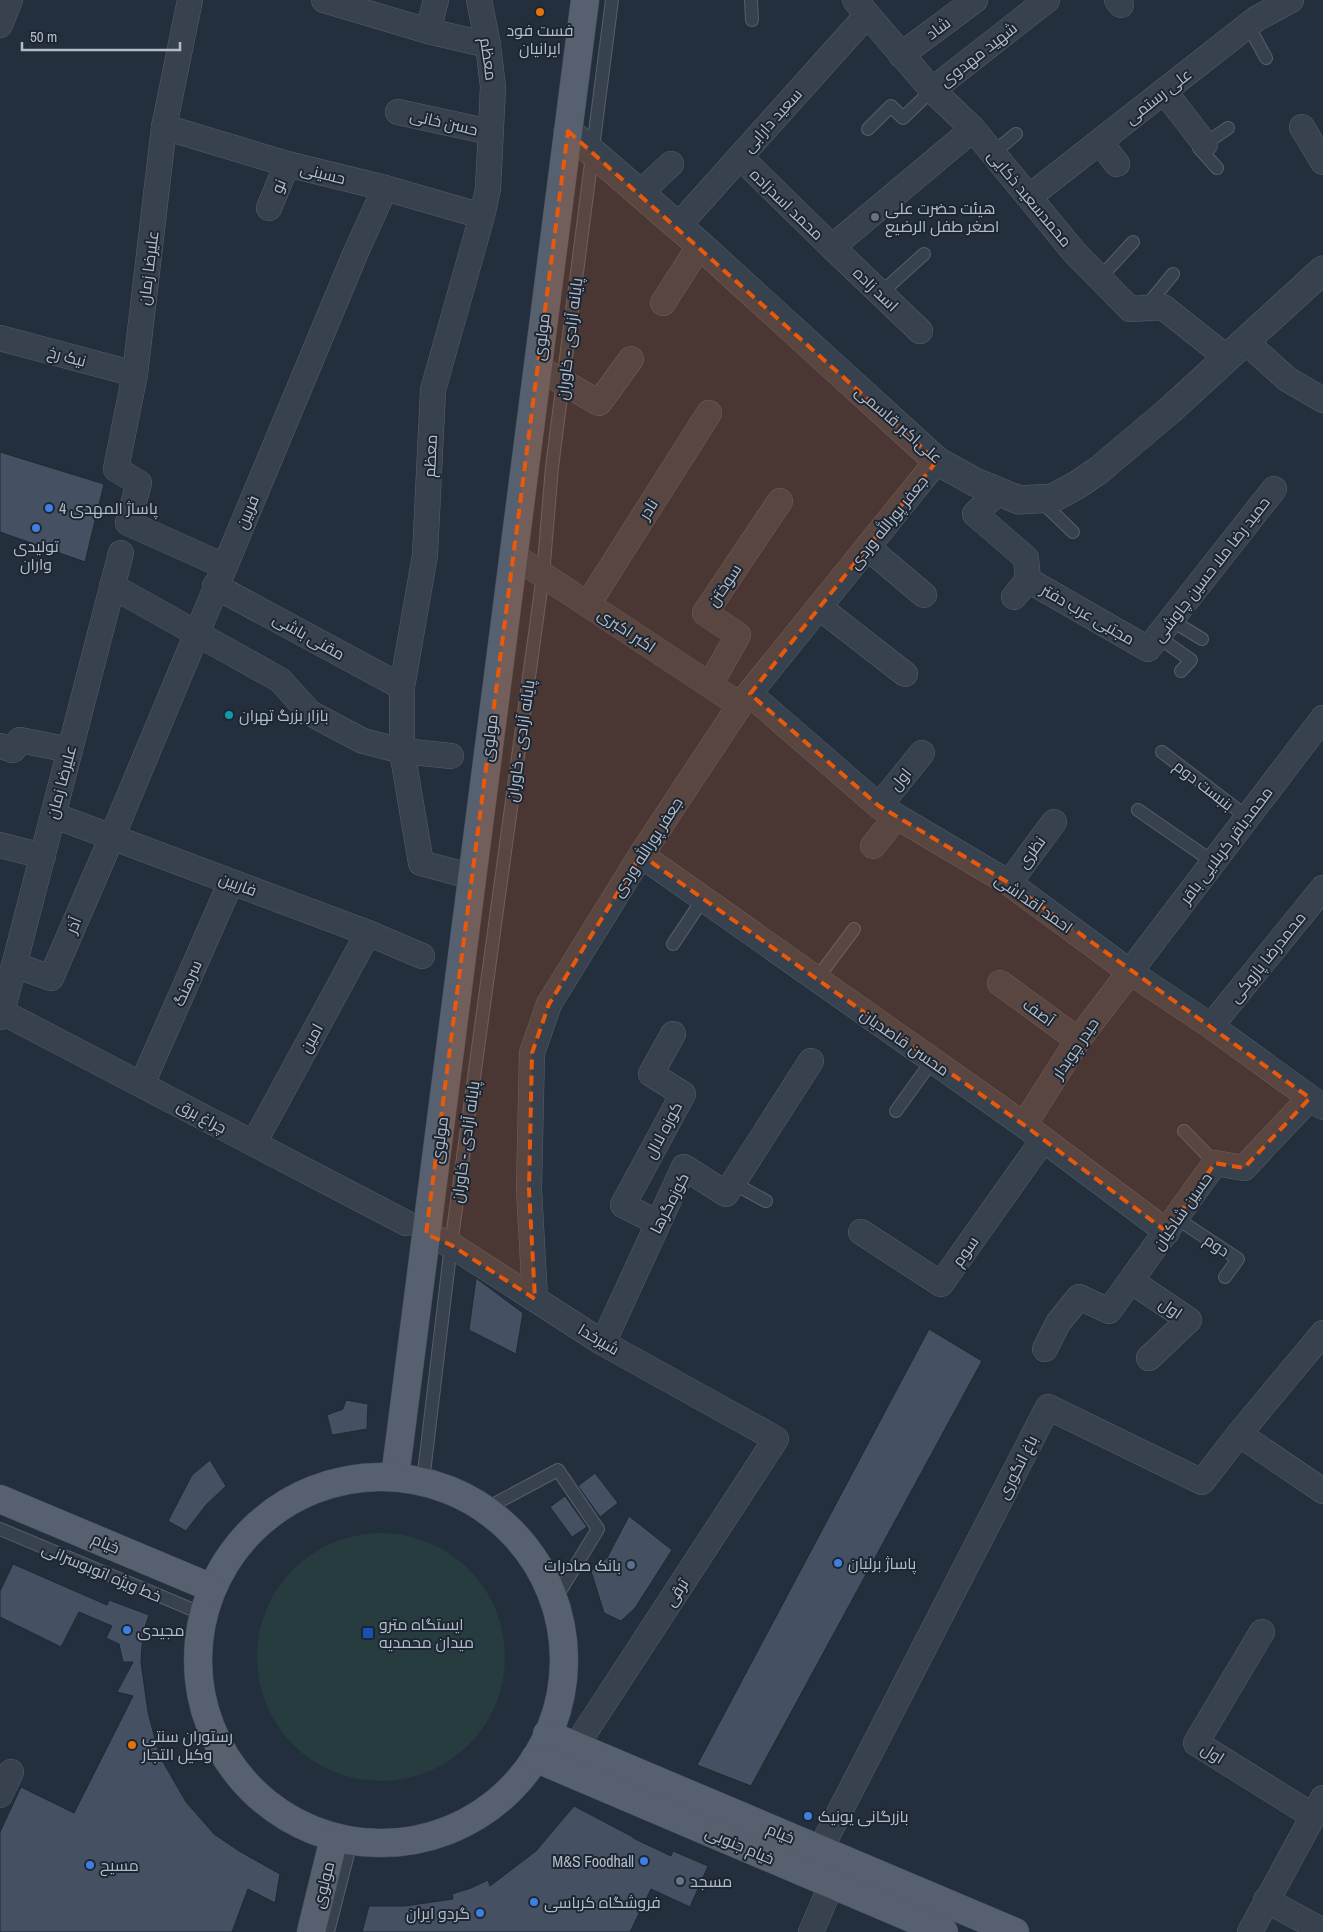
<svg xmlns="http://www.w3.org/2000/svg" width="1323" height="1932" viewBox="0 0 1323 1932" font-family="'Archivo Narrow',Cairo,sans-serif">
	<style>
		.green { fill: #263c3f }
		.building { fill: #455162; stroke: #1f2835 }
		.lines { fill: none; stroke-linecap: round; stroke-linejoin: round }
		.service-casing { stroke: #565f6c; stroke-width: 14 }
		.minor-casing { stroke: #565f6c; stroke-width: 26 }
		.tertiary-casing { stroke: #565f6c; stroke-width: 29 }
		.primary-casing { stroke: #414a57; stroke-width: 29 }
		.service { stroke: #38414e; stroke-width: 12 }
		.minor { stroke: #38414e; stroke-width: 25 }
		.tertiary { stroke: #38414e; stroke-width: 28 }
		.primary { stroke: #56606e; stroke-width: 28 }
		.marked { fill: #e8590c; fill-opacity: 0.2; stroke: #e8590c; stroke-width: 4; stroke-dasharray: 10 6; stroke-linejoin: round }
		.food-dot { fill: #e8710a; stroke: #1d2633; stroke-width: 2 }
		.worship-dot { fill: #6b7280; stroke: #1d2633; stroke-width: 2 }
		.shop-dot { fill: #3f7fe0; stroke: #1d2633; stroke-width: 2 }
		.culture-dot { fill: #0f9aa8; stroke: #1d2633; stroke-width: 2 }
		.service-dot { fill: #5c6f8a; stroke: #1d2633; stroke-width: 2 }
		.transit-dot { fill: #1a4fb4; stroke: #1d2633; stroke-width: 2 }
		.labels { text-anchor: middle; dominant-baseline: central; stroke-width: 4; stroke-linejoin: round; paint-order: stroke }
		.street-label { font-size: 16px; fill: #b4bcc9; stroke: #1d2633 }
		.poi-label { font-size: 16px; fill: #b4bcc9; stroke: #1d2633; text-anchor: start }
	</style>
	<rect width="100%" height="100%" fill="#242f3e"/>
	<circle class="green" cx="381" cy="1657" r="124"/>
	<g class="building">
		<path d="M0,452l104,32 -19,78 -85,-30z"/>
		<path d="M476,1278l47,35 -7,41 -47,-24z"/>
		<path d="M929,1329l53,32 -231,425 -54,-21z"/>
		<path d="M346,1400l22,4 -1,25 -35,6 -5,-20 16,-6z"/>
		<path d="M210,1460l16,26 -20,19 -20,26 -18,-10 24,-46z"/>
		<path d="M595,1473l23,30 -18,14 -22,-31z"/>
		<path d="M565,1496l22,31 -15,10 -22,-30z"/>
		<path d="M629,1516l43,34 -37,58 -14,13 -17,-8 -13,-42 16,-13z"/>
		<path d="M13,1564l94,41 2,-5 40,15 -6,18 -2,29 7,50 11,43 27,47 28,32 25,17 41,23 -5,29 -27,-14 -16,43h-232v-100l21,-45 53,26 59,-117 -16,-4 16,-30h-10l-4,-18 -13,-6 6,-12 -33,-14 -18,35 -61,-30v-26z"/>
		<path d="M574,1806l59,31v1l38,18 2,-5 35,15 -18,41 -39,-18 -21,43h-268l7,-26h36l48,-7 -1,-5 19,-6 17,-8 2,6 46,-35z"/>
	</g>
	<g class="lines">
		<defs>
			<g id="service">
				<path d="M751,0l1,20"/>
				<path d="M1248,25l18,33"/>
				<path d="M868,129l23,-23 12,12 29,-28"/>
				<path d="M993,153l23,-19"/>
				<path d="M1217,168l-18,-20 29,-20"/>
				<path d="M1100,278l33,-36"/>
				<path d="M881,293l43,-39"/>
				<path d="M1145,308l28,-34"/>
				<path d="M1041,501l32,31"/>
				<path d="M1171,620l31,19"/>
				<path d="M1158,637l33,23 -10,11"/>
				<path d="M1162,752l85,65"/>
				<path d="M1138,810l75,52"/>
				<path d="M673,944l30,-45"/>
				<path d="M816,980l38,-51"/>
				<path d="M896,1111l36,-50"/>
				<path d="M1184,1131l31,32"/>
				<path d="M733,1183l33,18"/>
				<path d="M1176,1218l62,41 -13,18"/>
				<path d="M423,1481l28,-236 92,-670 9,-108 60,-467"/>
				<path d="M485,1509l73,-39 40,59 -44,72"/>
				<path d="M0,1529l203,85"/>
				<path d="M328,1932l23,-90"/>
			</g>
			<g id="minor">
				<path d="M190,0l-26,127 -29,247 -19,95 23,14 -11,40 96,43"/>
				<path d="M324,0l104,31 60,14"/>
				<path d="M855,0l77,90 41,39 102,124 55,56 33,-2 63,50"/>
				<path d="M1117,0l4,5"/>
				<path d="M0,25l10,-25"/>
				<path d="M428,31l8,-31"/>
				<path d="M901,55l74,-55"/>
				<path d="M932,90l115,-90"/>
				<path d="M1164,91l41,53"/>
				<path d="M398,112l92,20"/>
				<path d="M164,127l123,37 98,24 97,28"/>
				<path d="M1302,127l21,35"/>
				<path d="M1100,142l17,22"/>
				<path d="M740,157l92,90 141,-118"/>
				<path d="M640,193l31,-29"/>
				<path d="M1029,197l227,-178 35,-19"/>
				<path d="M269,208l18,-44"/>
				<path d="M678,226l189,-211"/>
				<path d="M832,247l88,84"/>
				<path d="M663,303l37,-58"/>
				<path d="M0,338l135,36"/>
				<path d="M1245,341l42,38 36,21"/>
				<path d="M537,367l62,36 32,-44"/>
				<path d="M998,492l-23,22 51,44 2,22 120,69 126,-160"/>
				<path d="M867,547l57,48"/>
				<path d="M513,555l227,150"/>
				<path d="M112,586l168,94 30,33 53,28 39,10 49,5"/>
				<path d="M215,586l187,101"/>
				<path d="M1014,597l14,-17"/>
				<path d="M588,604l121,-191"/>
				<path d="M819,607l86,67"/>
				<path d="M710,685l28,-50 -33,-22 75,-112"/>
				<path d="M750,694l129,112 130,77 121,89 81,54 112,81"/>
				<path d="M0,746l13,4 7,-10 50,10"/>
				<path d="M879,806l43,-53"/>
				<path d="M53,815l315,118 54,23"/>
				<path d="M0,845l43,11"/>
				<path d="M873,846l23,-29"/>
				<path d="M641,855l383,270 143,107"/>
				<path d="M473,877l-52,-14 -19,-112v-64l23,-132 8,-165 49,-174 6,-27 5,-102 -5,-42 -9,-45"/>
				<path d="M1009,883l45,-61"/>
				<path d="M15,965l36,13 61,-141 244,-585 29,-64"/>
				<path d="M1000,983l78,57"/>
				<path d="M2,1012l119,-459"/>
				<path d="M0,1017l2,-5 404,211"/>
				<path d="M1211,1026l112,-138"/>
				<path d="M142,1084l89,-202"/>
				<path d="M1024,1125l54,-85 245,-322"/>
				<path d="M254,1143l114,-210"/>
				<path d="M658,1223l-35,-18 60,-111 -32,-20 22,-40"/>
				<path d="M861,1232l80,52 102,-144"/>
				<path d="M426,1234l25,11 152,98 173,96 -200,307"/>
				<path d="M1131,1281l58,39 -40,38"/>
				<path d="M535,1299l-6,-110 3,-136 17,-49 92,-149 99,-150 197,-244"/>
				<path d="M603,1343l81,-176 42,27 85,-133"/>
				<path d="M1045,1349l13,-26 21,-26 30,14 106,-148 29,5 66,-70"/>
				<path d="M1239,1434l84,57"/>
				<path d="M1262,1632l-66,111 117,73"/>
				<path d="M0,1795l11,-23"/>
				<path d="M820,1850l228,-443 154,75 37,-48 84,-101"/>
				<path d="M1266,1900l57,31"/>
				<path d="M811,1932l21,-49"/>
				<path d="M1250,1932l73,-134"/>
			</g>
			<path id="tertiary" d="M568,131l132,114 237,216 38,21 44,18 34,-2 24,-13 22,-15 70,-59 154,-141"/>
			<g id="primary">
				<path d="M395,1477l190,-1477"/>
				<circle cx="381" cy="1660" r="183"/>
				<path d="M0,1499l212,89"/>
				<path d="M547,1734l468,198"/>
				<path d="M535,1758l409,174"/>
				<path d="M311,1932l23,-94"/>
			</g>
		</defs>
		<use href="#service" class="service-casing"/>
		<use href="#minor" class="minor-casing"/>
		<use href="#tertiary" class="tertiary-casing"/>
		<use href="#primary" class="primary-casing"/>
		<use href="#service" class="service"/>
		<use href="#minor" class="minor"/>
		<use href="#tertiary" class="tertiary"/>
		<use href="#primary" class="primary"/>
	</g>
	<path class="marked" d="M568,131l369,330 -187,233 129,112 130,77 301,215 -66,70 -29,-5 -48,69 -143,-107 -383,-270 -92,149 -17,49 -3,136 6,110 -84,-54 -25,-11z"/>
	<g class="food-dot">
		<circle cx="540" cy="12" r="5"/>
		<circle cx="132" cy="1745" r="5"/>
	</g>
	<g class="worship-dot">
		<circle cx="875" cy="217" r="5"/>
		<circle cx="680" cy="1881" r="5"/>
	</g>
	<g class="shop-dot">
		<circle cx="49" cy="508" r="5"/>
		<circle cx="36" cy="528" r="5"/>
		<circle cx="838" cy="1563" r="5"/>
		<circle cx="127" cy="1630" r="5"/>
		<circle cx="808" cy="1816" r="5"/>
		<circle cx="644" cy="1861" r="5"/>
		<circle cx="90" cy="1865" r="5"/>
		<circle cx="534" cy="1902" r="5"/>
		<circle cx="480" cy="1913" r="5"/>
	</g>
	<circle class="culture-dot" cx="229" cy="715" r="5"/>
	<circle class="service-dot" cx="631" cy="1565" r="5"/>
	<rect class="transit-dot" x="362" y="1627" width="12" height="12" rx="2.5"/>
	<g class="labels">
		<g class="street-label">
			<text transform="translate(938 28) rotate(-37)">شاد</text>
			<text transform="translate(978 54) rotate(-38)">شهید مهدوی</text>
			<text transform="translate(489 59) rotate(82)">معظم</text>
			<text transform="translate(1158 96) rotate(-38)">علی رستمی</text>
			<text transform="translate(772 120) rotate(-48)">سعید دارابی</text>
			<text transform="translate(444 122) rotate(13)">حسن خانی</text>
			<text transform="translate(323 173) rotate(14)">حسینی</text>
			<text transform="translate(278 186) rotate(-67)">نو</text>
			<text transform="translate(1030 198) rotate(50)">محمدسعید ذکایی</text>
			<text transform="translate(787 204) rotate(44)">محمد اسدزاده</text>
			<text transform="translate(148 268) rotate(-83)">علیرضا زمان</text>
			<text transform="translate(876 289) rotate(44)">اسد زاده</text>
			<text transform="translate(541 337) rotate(-83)">مولوی</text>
			<text transform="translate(569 339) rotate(-83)">پایانه آزادی - خاوران</text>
			<text transform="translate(67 356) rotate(15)">نیک رخ</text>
			<text transform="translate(899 424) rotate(41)">علی‌اکبر قاسمی</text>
			<text transform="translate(430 456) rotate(-87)">معظم</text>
			<text transform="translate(648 509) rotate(-58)">نادر</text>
			<text transform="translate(247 512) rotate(-67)">فربین</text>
			<text transform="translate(888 522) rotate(-51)">جعفر پورالله وردی</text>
			<text transform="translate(1211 569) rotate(-52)">حمید رضا ملا حسین چاوشی</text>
			<text transform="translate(724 585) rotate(-56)">سوختن</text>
			<text transform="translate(1088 614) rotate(30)">مجتبی عرب دفتر</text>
			<text transform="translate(627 630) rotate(34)">اکبر اکبری</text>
			<text transform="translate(309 636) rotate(29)">مقنی باشی</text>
			<text transform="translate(489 738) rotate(-83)">مولوی</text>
			<text transform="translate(520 741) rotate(-82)">پایانه آزادی - خاوران</text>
			<text transform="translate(900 779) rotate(-51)">اول</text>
			<text transform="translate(61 782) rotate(-75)">علیرضا زمان</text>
			<text transform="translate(1204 785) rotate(38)">بنبست دوم</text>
			<text transform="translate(1226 845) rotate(-53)">محمدباقر کربلایی باقر</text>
			<text transform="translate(647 847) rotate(-57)">جعفر پورالله وردی</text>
			<text transform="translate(1031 852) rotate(-54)">نظری</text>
			<text transform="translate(238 884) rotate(21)">فاربین</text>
			<text transform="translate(1034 903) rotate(35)">احمد آقداشی</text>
			<text transform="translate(73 925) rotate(-67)">آذر</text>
			<text transform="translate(1267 957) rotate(-51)">محمدرضا پازوکی</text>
			<text transform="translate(187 983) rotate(-66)">سرهنگ</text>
			<text transform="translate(1039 1012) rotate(36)">آصف</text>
			<text transform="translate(311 1038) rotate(-61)">امین</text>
			<text transform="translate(905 1042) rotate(35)">محسن قاصدیان</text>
			<text transform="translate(1075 1048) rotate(-56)">حیدر چوبدار</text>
			<text transform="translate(202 1116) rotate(28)">چراغ برق</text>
			<text transform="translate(663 1130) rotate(-62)">کوزه لاال</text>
			<text transform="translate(439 1140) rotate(-82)">مولوی</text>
			<text transform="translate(465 1142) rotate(-82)">پایانه آزادی - خاوران</text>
			<text transform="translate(669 1203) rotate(-63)">کوزه‌گرها</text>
			<text transform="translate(1182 1211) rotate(-55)">حسین شاکیان</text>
			<text transform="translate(1217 1245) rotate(34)">دوم</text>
			<text transform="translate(965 1251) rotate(-55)">سوم</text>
			<text transform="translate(1171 1308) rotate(34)">اول</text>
			<text transform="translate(599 1339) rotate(31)">شیرخدا</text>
			<text transform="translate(1017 1467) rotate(-63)">باغ انگوری</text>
			<text transform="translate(106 1543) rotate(23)">خیام</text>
			<text transform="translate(102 1572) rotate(23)">خط ویژه اتوبوسرانی</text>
			<text transform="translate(676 1592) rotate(-57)">ترقی</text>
			<text transform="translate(1213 1753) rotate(32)">اول</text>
			<text transform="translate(781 1833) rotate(23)">خیام</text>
			<text transform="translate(740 1845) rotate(23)">خیام جنوبی</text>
			<text transform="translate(323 1885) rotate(-76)">مولوی</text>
		</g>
		<g class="poi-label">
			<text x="540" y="30" text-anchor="middle">فست فود<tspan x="540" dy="18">ایرانیان</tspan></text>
			<text x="885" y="208">هیئت حضرت علی<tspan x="885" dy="18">اصغر طفل الرضیع</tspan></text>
			<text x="59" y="508">پاساژ المهدی 4</text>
			<text x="36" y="546" text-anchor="middle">تولیدی<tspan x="36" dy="18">واران</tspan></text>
			<text x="239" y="715">بازار بزرگ تهران</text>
			<text x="848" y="1563">پاساژ برلیان</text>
			<text x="621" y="1565" text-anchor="end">بانک صادرات</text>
			<text x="379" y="1624">ایستگاه مترو<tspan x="379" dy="18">میدان محمدیه</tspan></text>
			<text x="137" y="1630">مجیدی</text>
			<text x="142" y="1736">رستوران سنتی<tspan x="142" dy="18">وکیل التجار</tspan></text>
			<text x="818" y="1816">بازرگانی یونیک</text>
			<text x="634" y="1861" text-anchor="end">M&amp;S Foodhall</text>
			<text x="100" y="1865">مسیح</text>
			<text x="690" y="1881">مسجد</text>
			<text x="544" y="1902">فروشگاه کرباسی</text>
			<text x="470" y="1913" text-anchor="end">گردو ایران</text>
		</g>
	</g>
	<path d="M22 42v8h158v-8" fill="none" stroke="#b4bcc9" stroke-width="2.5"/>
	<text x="30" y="42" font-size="15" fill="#b4bcc9" stroke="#1d2633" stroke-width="4" paint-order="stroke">50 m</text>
</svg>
